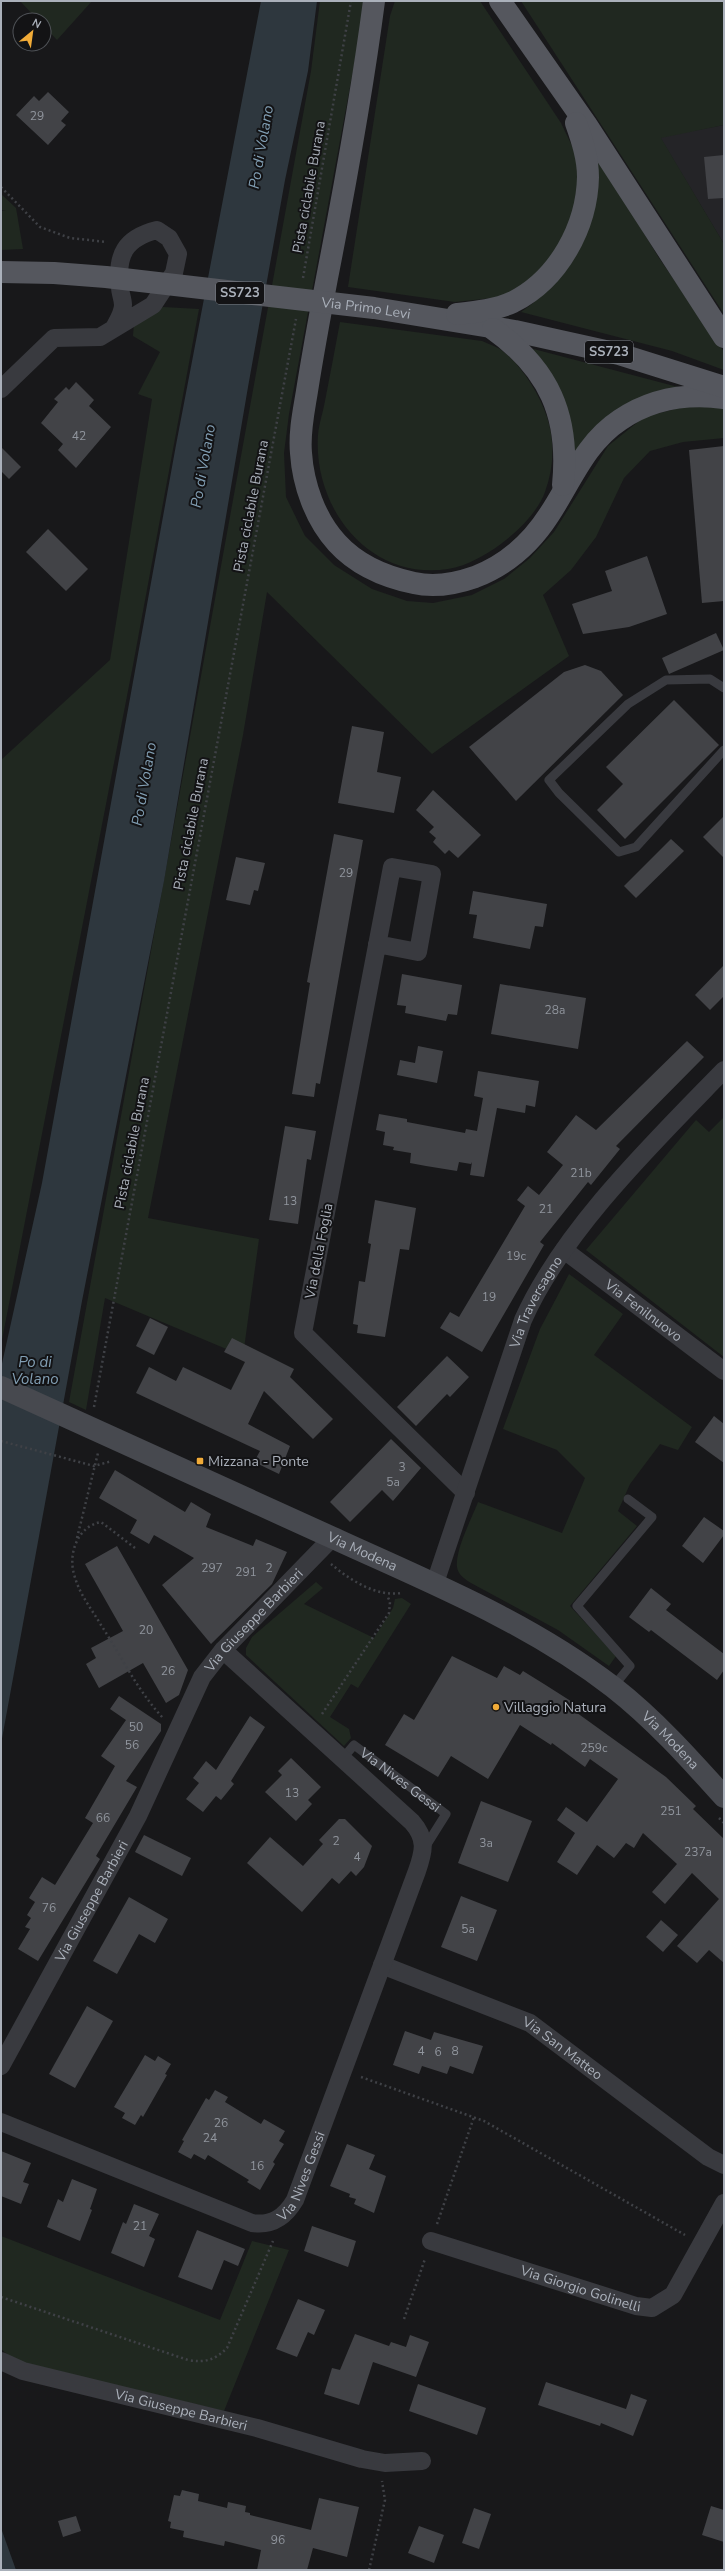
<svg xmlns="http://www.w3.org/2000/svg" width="725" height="2571" viewBox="0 0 725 2571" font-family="'Nunito Sans',sans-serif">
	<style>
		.built { fill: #242427 }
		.green { fill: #202820 }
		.water { fill: #2e373e }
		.building { fill: #424347 }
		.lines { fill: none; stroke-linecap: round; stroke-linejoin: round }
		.path { stroke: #3f4146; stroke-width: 2.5; stroke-dasharray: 2 3; stroke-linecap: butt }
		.service { stroke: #393a3f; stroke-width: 9 }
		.minor { stroke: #393a3f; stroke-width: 18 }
		.secondary { stroke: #47494f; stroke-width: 22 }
		.primary { stroke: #55575e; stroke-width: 22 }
		.poi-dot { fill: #f1ab38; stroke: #131315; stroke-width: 1.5 }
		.labels { text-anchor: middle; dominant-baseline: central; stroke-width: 4; stroke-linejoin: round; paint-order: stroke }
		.number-label { font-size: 12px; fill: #90959d }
		.shield { fill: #131315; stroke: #7d8188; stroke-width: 1 }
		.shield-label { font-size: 13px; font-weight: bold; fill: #aab0ba }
		.street-label { font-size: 14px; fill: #aab0ba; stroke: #131315 }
		.poi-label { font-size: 14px; fill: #aab0ba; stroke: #131315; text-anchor: start }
		.water-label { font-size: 15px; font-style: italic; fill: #829fb4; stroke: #131315 }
	</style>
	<rect width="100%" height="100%" fill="#18181a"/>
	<path class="built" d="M724,125v119l-64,-107z"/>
	<g class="green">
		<path d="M20,1h72l-35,39 -13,-14v-6h-6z"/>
		<path d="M320,1h46l-77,413 -5,39 2,44 19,39 29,29 38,24 35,12 26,2 39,-8 32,-16 26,-21 24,-26 54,-86 36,-29 43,-11 37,2v30l-41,4 -33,9 -26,27 -28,59 -25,33 -28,25 26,61 -137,98 -165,-162 -24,143 -95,483 111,21 -16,117 -138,-58 -19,112 -17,-8 242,-1331z"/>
		<path d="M395,1h85l81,122 12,25 6,22v20l-12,45 -17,24 -22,23 -26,15 -47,5 -107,-15 42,-271z"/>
		<path d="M521,1h203v124l-63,13 63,106v70z"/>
		<path d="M592,148l67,110 65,94v18l-52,-19 -151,-39c34,-24 62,-54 70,-97 4,-21 1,-46 1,-67z"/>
		<path d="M1,194l15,14 7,41 -22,1v-39l5,-1h-5z"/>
		<path d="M163,307l36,2 -66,356 -132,680v-585l109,-100 42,-261 -14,-5 22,-42 -27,-16 1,-12z"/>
		<path d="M340,322l142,19c6,3 13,5 18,8 21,15 39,44 47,68 8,25 7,50 -2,75 -12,33 -63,72 -97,77 -78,12 -135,-60 -130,-134 1,-11 5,-23 7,-34 5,-26 10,-52 15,-79z"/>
		<path d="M526,347l152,40c-61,13 -70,27 -107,74z"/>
		<path d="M724,1117v240l-138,-107 110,-130 13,12z"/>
		<path d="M569,1274l54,40 -29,41 98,72 -14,23 -18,-6 -30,40 -12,27 19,15 -67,80 46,50 -7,10 -51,-36 -87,-47c-6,-4 -13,-8 -14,-16 -2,-17 15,-49 21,-65l84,31 23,-55 -28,-28 -54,-21 37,-100z"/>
		<path d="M316,1582l7,6 -19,16 70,34 19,-30 2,-9 7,-1 9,6 -53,84 -7,-4 -21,33 19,12 2,9 -7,8 -98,-91v-7l6,-11z"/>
		<path d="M1,2236l219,84 32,-79 37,9 -65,161 -209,-50 -14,-12z"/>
	</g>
	<g class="water">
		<path d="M261,1h56l-9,70 -23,109 -37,207 -84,494 -82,420 -81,443v-376l41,-185 134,-738z"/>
		<path d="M1,2528l15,42h-15z"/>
	</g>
	<g class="building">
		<path d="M48,92l21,20 -8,9 5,4 -18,20 -32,-30 18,-19 5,5z"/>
		<path d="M724,155v43l-16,1 -4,-42z"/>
		<path d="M76,382l18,18 -5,6 22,21 -35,41 -18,-18 5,-6 -22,-21 17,-21 -4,-3 12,-12 3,3z"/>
		<path d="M724,446v155l-22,2 -13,-153z"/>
		<path d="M1,447l20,20 -12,12 -8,-8z"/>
		<path d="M48,529l40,40 -22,22 -40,-39z"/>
		<path d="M647,556l20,58 -38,13 -46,7 -11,-30 40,-13 -7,-20z"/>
		<path d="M716,633l8,17 -55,24 -7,-16z"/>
		<path d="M585,665l16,6 22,24 -107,106 -47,-54 95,-75z"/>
		<path d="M674,700l45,45 -94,94 -28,-29 26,-26 -17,-17z"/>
		<path d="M352,726l32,6 -7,40 24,5 -7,36 -56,-10z"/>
		<path d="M433,790l48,45 -23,23 -9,-8 -4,4 -12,-12 3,-4 -7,-6 5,-5 -18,-17z"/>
		<path d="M724,816v42l-21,-21z"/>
		<path d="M334,834l29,6 -43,244 -4,-1 -2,14 -22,-3 18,-111 -3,-1z"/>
		<path d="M671,839l13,12 -48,47 -12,-12z"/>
		<path d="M236,857l29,6 -7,28 -4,-1 -4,15 -24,-5z"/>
		<path d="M473,891l74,13 -4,23 -8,-1 -5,23 -57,-11 4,-23 -8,-1z"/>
		<path d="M724,965v31l-14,14 -15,-15z"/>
		<path d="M402,974l60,11 -5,30 -9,-1 -2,7 -41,-8 1,-7 -9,-1z"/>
		<path d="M500,984l86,14 -8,51 -87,-15z"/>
		<path d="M687,1041l17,16 -88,89 4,3 -29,36 -3,-3 -48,60 4,3 -62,107 -42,-24 10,-16 9,5 66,-111 -8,-6 11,-14 11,9 24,-30 -16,-13 29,-37 20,15z"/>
		<path d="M418,1046l25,5 -6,32 -40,-8 3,-15 15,3z"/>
		<path d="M478,1071l61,10 -4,26 -9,-2 -1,8 -28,-5 -13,69 -14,-2 2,-13 -1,2 -12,-2 -2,9 -31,-5 -16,-3 1,-10 -18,-3 1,-3 -11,-2 2,-13 -9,-2 3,-16 28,5v3l58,11 1,-4 11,2 6,-33 -9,-2z"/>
		<path d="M285,1126l31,5 -5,29 -4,-1 -9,65 -29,-4z"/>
		<path d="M375,1200l41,8 -7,42 -9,-1 -15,88 -28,-4 1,-8 -5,-1 6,-43 6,1 6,-38 -3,-1z"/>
		<path d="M150,1318l18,9 -14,28 -18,-9z"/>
		<path d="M232,1338l62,31 -4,8 43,42 -20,20 -49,-48 -16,33 42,22 -11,28 -25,-12 6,-11 -124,-58 13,-26 27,14 7,-14 48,23 14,-28 -21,-10z"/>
		<path d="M447,1356l22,21 -19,20 -3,-3 -31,32 -19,-19z"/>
		<path d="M714,1416l10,8v39l-29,-21z"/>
		<path d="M391,1439l30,29 -28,33 -11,-11 -32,32 -20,-20z"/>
		<path d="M115,1470l70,42 6,-10 20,12 -5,13 47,19 3,-7 31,13 -15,32 -61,60 -49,-59 32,-27 -40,-23 -5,9 -19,-11 7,-13 -38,-22z"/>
		<path d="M704,1517l20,14v4l-21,28 -21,-17z"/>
		<path d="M117,1546l71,124 -9,25 -13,8 -23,-40 -44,25 -13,-24 10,-6 -5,-10 32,-17 -38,-67z"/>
		<path d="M651,1588l20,16 -5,6 58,44v16l-7,10 -66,-50 -2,2 -20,-15z"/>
		<path d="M452,1656l45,22 7,-12 16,9 3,-4 21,13 33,21 -4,5 93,67 30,29 -3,3 31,30v124l-15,-13 -12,13 -20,-17 42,-47 -27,-26 -27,31 -13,-12 25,-28 -34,-31 -9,15 -8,-5 -12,15 -17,-13 -20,30 -20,-13 18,-29 -18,-13 9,-13 21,15 31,-43 -28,-20 -5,8 -33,-24 -1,2 -31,-20 -32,54 -37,-23 -13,21 -53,-32 19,-31 10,6z"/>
		<path d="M119,1696l42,28v7l-35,50 11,6 -41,69 4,3 -62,102 -20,-12 12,-20 -5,-2 6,-9 -4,-3 8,-13 -6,-4 13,-21 13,8 38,-62 -8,-5 30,-52 -14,-10 25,-36 -16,-11z"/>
		<path d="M250,1716l15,11 -34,54 3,3 -13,16 -5,-4 -13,16 -17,-13 13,-16 -6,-5 13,-17 10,9z"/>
		<path d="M291,1758l30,29 -13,13 4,4 -16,17 -31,-29 17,-17 -4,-4z"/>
		<path d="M481,1801l51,20 -24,61 -50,-19z"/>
		<path d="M339,1819h6l27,27 -8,21 -8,9 -5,-5 -12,13 -7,-6 -30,34 -55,-49 23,-26 33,29 20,-22 -4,-4z"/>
		<path d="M144,1835l47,23 -9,18 -47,-24z"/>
		<path d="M461,1896l36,14 -20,51 -36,-14z"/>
		<path d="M129,1897l39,22 -13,24 -16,-9 -22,40 -24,-13z"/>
		<path d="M661,1920l17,15 -15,17 -17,-15z"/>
		<path d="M87,2006l26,15 -38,67 -26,-14z"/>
		<path d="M405,2031l26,9 3,-8 49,14 -10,28 -23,-8 -3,8 -25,-8 -3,8 -26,-9z"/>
		<path d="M145,2055l10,6 3,-5 13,8 -6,10 2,1 -24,42 -2,-2 -6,10 -13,-7 3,-5 -11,-6z"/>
		<path d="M215,2090l13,7 -3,5 36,22 3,-5 21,12 -6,10 5,3 -11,18 2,2 -15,26 -13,-8 2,-2 -41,-25 -3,5 -11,-6 -3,5 -13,-7 6,-11 -2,-1 24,-42 3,2z"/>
		<path d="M347,2144l28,11 -6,14 17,7 -12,37 -20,-9 2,-5 -7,-2 1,-3 -20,-8z"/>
		<path d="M1,2151l30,12 -8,19 6,2 -8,20 -20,-8z"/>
		<path d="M72,2179l25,10 -7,20 2,1 -12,31 -33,-14 11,-28 5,3z"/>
		<path d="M134,2204l25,10 -10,22 6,3 -11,28 -33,-14 12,-31 3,2z"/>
		<path d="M312,2226l44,15 -8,26 -44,-16z"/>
		<path d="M197,2230l48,19 -7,17 -14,-6 -12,30 -34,-13z"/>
		<path d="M298,2299l27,11 -11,25 -6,-3 -11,25 -21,-8z"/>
		<path d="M355,2334l34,12 2,-4 15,5 4,-12 19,7 -13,35 -43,-15 -14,43 -35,-11 8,-26 8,2z"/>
		<path d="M546,2382l80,27 5,-15 16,6 -14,36 -32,-13 -1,3 -62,-21z"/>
		<path d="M418,2384l68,24 -9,27 -68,-24z"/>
		<path d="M182,2490l17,4 -1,7 29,7 1,-6 18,4 -1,6 5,1v2l61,15 8,-32 40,9 -12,50 -34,-9 -6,22h-50l4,-20 -36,-9 -1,5 -41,-9 1,-6 -14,-3 1,-6 -3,-1 6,-26 6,1z"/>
		<path d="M711,2506l13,4v32l-22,-7z"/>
		<path d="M474,2508l17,6 -12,35 -17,-6z"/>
		<path d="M76,2516l5,15 -18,6 -5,-16z"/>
		<path d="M419,2526l25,9 -10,28 -26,-10z"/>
	</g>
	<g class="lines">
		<g class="path">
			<path d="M1,187l39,40 30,11 37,4"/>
			<path d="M303,278l48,-277"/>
			<path d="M94,1407l202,-1088"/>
			<path d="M1,1441l93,25 18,-5"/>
			<path d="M77,1538l21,-85"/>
			<path d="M135,1548l-34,-26c-23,4 -33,31 -27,52 5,20 17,34 27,51 21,32 36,65 62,93"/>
			<path d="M331,1564c19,16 45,33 70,29"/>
			<path d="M322,1714l67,-101 1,-11 -3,-7"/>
			<path d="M719,1818l5,5"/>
			<path d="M361,2077l123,44 201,114"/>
			<path d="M437,2224l37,-107"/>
			<path d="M1,2297l187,63c17,3 27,0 39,-12l46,-107"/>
			<path d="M404,2319l21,-60"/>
			<path d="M369,2570l16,-70 -3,-19"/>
		</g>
		<g class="service">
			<path d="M724,688l-14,-9 -44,1 -38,24 -79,76 10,13 60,59 17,-5 88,-97"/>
			<path d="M613,1687l17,-21 -53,-60 75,-89 -24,-18"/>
			<path id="s1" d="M343,1758l11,-13 92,69 -22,35"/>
		</g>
		<g class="minor">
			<path d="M1,389l53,-51 46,-1 53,-32 21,-32 4,-19 -9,-16 -12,-8c-32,8 -41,25 -37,57 0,6 3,12 3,18 0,8 -6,17 -9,23"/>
			<path d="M377,944l41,8 14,-78 -40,-7 -89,466 163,160"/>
			<path id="s2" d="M564,1250l160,121"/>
			<path id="s3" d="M435,1583l88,-263c40,-90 132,-179 201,-250"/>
			<path id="s4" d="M382,1965l148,58 178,134 16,8"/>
			<path id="s5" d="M1,2066l137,-250 64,-139 21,-27 109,-112"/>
			<path id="s6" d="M1,2122l251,101c20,3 33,-6 43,-23l122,-329c7,-20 10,-32 -5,-49l-189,-172"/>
			<path id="s7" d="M431,2241l205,65 16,2 21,-13 51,-92"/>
			<path id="s8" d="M1,2361l22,10 234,57 105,31 23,4 37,-2"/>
		</g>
		<path class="secondary" id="s9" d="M1,1387c110,50 220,100 330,150 98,45 196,84 282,150 41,32 76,71 111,110"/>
		<g class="primary">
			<path d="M374,1c-12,93 -29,185 -47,277 -7,37 -14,75 -20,113 -3,19 -8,41 -6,62 2,31 14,66 36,90 20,22 48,34 77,40 21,5 41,1 61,-6 31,-12 56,-34 74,-62 22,-33 36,-72 71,-95 31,-21 67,-27 104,-22"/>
			<path d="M500,1l86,123 138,213"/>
			<path id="s10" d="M1,272l53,1 52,4 268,31 141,23 104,23 105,33"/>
			<path d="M457,314c19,-2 39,-4 56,-12 46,-23 74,-76 75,-125 0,-19 -6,-37 -12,-54"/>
			<path d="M493,329c56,40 77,87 70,156"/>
		</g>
	</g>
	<g class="poi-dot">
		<rect x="196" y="1457" width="8" height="8" rx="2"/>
		<circle cx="496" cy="1707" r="4"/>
	</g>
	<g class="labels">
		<g class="number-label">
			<text x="37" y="116">29</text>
			<text x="79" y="436">42</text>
			<text x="346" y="873">29</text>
			<text x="555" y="1010">28a</text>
			<text x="581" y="1173">21b</text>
			<text x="290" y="1201">13</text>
			<text x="546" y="1209">21</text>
			<text x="516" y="1256">19c</text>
			<text x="489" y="1297">19</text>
			<text x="402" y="1467">3</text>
			<text x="393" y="1482">5a</text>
			<text x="212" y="1568">297</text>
			<text x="269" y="1568">2</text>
			<text x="246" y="1572">291</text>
			<text x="146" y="1630">20</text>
			<text x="168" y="1671">26</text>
			<text x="136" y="1727">50</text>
			<text x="132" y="1745">56</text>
			<text x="594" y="1748">259c</text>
			<text x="292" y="1793">13</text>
			<text x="671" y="1811">251</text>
			<text x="103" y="1818">66</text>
			<text x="336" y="1841">2</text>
			<text x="486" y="1843">3a</text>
			<text x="698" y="1852">237a</text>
			<text x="357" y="1857">4</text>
			<text x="49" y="1908">76</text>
			<text x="468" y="1929">5a</text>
			<text x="421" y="2051">4</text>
			<text x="455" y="2051">8</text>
			<text x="438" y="2052">6</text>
			<text x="221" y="2123">26</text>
			<text x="210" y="2138">24</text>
			<text x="257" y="2166">16</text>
			<text x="140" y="2226">21</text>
			<text x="278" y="2540">96</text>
		</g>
		<g class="shield">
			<rect x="216" y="282" width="48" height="22" rx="3"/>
			<rect x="585" y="341" width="48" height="22" rx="3"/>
		</g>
		<g class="shield-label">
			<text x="240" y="293">SS723</text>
			<text x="609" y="352">SS723</text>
		</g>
		<g class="street-label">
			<text transform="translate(309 187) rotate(-80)">Pista ciclabile Burana</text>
			<text stroke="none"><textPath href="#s10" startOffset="367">Via Primo Levi</textPath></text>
			<text transform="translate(251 506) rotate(-79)">Pista ciclabile Burana</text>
			<text transform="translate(191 824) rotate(-79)">Pista ciclabile Burana</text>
			<text transform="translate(132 1143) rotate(-79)">Pista ciclabile Burana</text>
			<text transform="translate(319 1251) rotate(-79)">Via della Foglia</text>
			<text stroke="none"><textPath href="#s3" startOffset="299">Via Traversagno</textPath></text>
			<text stroke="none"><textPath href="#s2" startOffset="100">Via Fenilnuovo</textPath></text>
			<text stroke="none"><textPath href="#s9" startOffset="397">Via Modena</textPath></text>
			<text stroke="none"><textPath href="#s5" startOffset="515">Via Giuseppe Barbieri</textPath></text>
			<text stroke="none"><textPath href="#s9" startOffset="761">Via Modena</textPath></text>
			<text stroke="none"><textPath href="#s1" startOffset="75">Via Nives Gessi</textPath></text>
			<text stroke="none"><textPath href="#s5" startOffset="188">Via Giuseppe Barbieri</textPath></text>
			<text stroke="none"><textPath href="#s4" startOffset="200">Via San Matteo</textPath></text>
			<text stroke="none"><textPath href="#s6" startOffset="347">Via Nives Gessi</textPath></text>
			<text stroke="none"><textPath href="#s7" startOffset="157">Via Giorgio Golinelli</textPath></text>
			<text stroke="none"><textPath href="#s8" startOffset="187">Via Giuseppe Barbieri</textPath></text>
		</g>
		<g class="poi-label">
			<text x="208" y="1461">Mizzana - Ponte</text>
			<text x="504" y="1707">Villaggio Natura</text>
		</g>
		<g class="water-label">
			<text transform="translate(261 147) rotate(-80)">Po di Volano</text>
			<text transform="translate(203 466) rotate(-80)">Po di Volano</text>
			<text transform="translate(144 784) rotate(-80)">Po di Volano</text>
			<text x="35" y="1362">Po di<tspan x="35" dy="17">Volano</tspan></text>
		</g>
	</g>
	<rect width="725" height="2571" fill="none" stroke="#aab0ba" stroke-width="4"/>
	<g transform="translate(32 32) rotate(29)"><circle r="19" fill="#131315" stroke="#4f5257"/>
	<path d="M0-3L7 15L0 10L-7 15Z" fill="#f1ab38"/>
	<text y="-6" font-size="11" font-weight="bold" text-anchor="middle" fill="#aab0ba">N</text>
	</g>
</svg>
